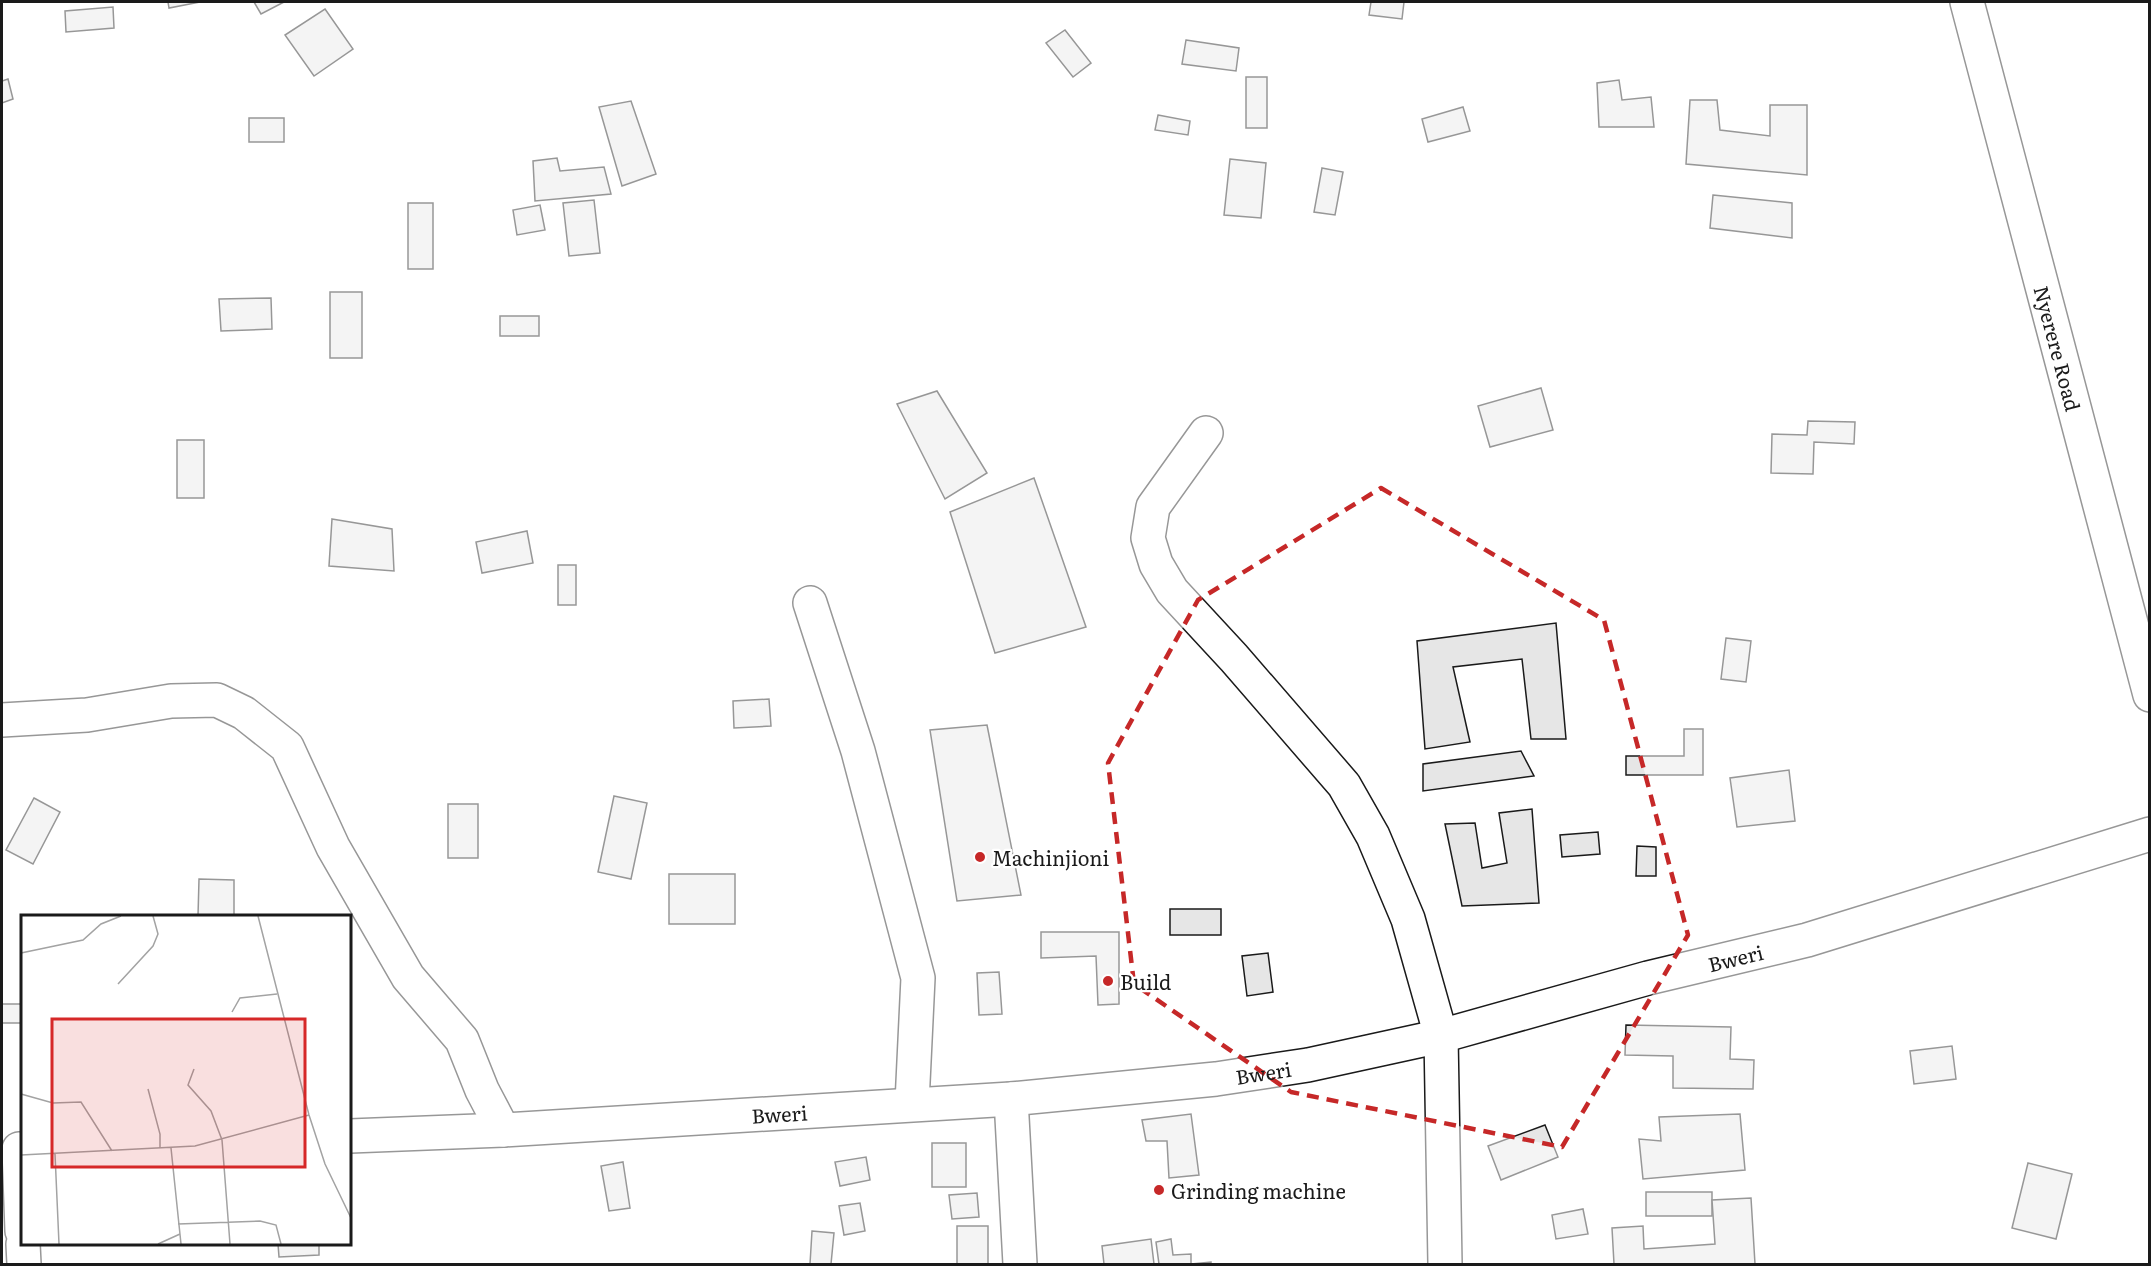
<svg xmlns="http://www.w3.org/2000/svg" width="2151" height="1266" viewBox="0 0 2151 1266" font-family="Literata,serif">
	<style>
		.building { fill: #e6e6e6; stroke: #1a1a1a; stroke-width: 1.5 }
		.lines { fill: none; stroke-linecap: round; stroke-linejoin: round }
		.minor-casing { stroke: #1a1a1a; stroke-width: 36 }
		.primary-casing { stroke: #1a1a1a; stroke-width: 36 }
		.minor { stroke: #fff; stroke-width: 33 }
		.primary { stroke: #fff; stroke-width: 33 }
		.marked { fill: none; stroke: #c62828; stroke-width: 4.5; stroke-dasharray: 12 8; stroke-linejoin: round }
		.poi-dot { fill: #c62828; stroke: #fff; stroke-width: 2 }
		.labels { text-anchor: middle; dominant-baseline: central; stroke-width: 4.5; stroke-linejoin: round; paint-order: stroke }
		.street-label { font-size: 20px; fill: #1a1a1a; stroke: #fff }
		.poi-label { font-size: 20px; fill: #1a1a1a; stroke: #fff; text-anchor: start }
		.inset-road { fill: none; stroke: #a3a3a3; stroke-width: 1.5 }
		.view { fill: #d62828; fill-opacity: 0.15; stroke: #d62828; stroke-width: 3 }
		.inset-edge { fill: none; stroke: #1a1a1a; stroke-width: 3 }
	</style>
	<rect width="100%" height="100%" fill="#fff"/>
	<g class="building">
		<path d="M168,2h32l-31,6z"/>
		<path d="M254,2h30l-23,12z"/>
		<path d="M1371,2h33l-2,17 -33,-4z"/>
		<path d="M113,7l1,21 -48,4 -1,-21z"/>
		<path d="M325,9l28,40 -39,27 -29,-41z"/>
		<path d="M1065,30l26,33 -18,14 -27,-34z"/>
		<path d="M1186,40l53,8 -3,23 -54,-7z"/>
		<rect x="1246" y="77" width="21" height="51"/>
		<path d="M8,79l5,20 -11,4v-22z"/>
		<path d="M1619,80l3,20 29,-3 3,30h-55l-2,-44z"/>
		<path d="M1690,100h27l3,30 50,6v-31h37v70l-121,-11z"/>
		<path d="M631,101l25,73 -34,12 -23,-79z"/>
		<path d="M1463,107l7,24 -42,11 -6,-23z"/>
		<path d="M1158,115l32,6 -2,14 -33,-5z"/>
		<rect x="249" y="118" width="35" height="24"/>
		<path d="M557,158l3,13 44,-4 7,27 -76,7 -2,-40z"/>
		<path d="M1230,159l36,4 -5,55 -37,-3z"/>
		<path d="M1322,168l21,4 -8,43 -21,-3z"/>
		<path d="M1713,195l79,8v35l-82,-10z"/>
		<path d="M594,200l6,53 -31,3 -6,-53z"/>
		<rect x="408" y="203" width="25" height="66"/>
		<path d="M540,205l5,25 -28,5 -4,-25z"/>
		<rect x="330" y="292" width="32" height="66"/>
		<path d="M271,298l1,31 -51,2 -2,-32z"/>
		<rect x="500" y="316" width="39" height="20"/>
		<path d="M1541,388l12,42 -63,17 -12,-41z"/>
		<path d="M937,391l50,82 -42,26 -48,-95z"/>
		<path d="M1808,421l47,1 -1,22 -40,-2 -1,32 -42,-1 1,-39 35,1z"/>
		<rect x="177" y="440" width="27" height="58"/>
		<path d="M1034,478l52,149 -91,26 -45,-141z"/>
		<path d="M332,519l60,10 2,42 -65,-5z"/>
		<path d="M527,531l6,32 -51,10 -6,-31z"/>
		<rect x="558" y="565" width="18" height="40"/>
		<path d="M1556,623l10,116h-35l-9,-80 -69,8 17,75 -45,7 -8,-108z"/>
		<path d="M1726,638l25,3 -5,41 -25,-3z"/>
		<path d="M769,699l2,27 -37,2 -1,-27z"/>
		<path d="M987,725l34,170 -64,6 -27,-171z"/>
		<path d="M1684,729h19v46h-77v-19h58z"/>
		<path d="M1521,751l13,25 -111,15v-27z"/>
		<path d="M1789,770l6,51 -58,6 -7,-49z"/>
		<path d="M614,796l33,7 -16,76 -33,-7z"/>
		<path d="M34,798l26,14 -27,52 -27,-14z"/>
		<rect x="448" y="804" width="30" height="54"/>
		<path d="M1532,809l7,94 -77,3 -17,-82 30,-1 7,45 25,-5 -8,-50z"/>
		<path d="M1598,832l2,22 -38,3 -2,-22z"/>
		<path d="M1637,846l19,1v29h-20z"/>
		<rect x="669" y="874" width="66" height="50"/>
		<path d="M199,879l35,1v36h-36z"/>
		<rect x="1170" y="909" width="51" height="26"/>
		<path d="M1041,932h78v72l-21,1 -2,-49 -55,2z"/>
		<path d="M1268,953l5,39 -26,4 -5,-40z"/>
		<path d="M999,972l3,42 -23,1 -2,-42z"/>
		<rect x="2" y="1004" width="20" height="19"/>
		<path d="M1626,1025l105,2 -1,32 24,1 -1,29 -80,-1v-32l-48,-1z"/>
		<path d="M1952,1046l4,33 -42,5 -4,-33z"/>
		<path d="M1191,1114l8,61 -30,3 -2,-37h-21l-4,-21z"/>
		<path d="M1740,1114l5,56 -102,9 -4,-40 22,2 -2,-24z"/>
		<path d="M1545,1125l13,32 -57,23 -13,-34z"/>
		<rect x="932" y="1143" width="34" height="44"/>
		<path d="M866,1157l4,23 -30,6 -5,-24z"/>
		<path d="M623,1162l7,46 -21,3 -8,-45z"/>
		<path d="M2028,1163l44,11 -16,65 -44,-11z"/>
		<rect x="1646" y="1192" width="66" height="24"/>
		<path d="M977,1193l2,24 -27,2 -3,-24z"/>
		<path d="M1751,1198l4,66h-141l-2,-36 31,-2 1,23 71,-5 -3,-44z"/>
		<path d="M860,1203l5,28 -21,4 -5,-29z"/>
		<path d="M1583,1209l5,25 -32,5 -4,-24z"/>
		<rect x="957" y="1226" width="31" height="38"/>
		<path d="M812,1231l22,2 -3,31h-21z"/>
		<path d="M1151,1239l3,25h-50l-2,-18z"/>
		<path d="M1171,1239l2,16 18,-1v10l20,-2v2h-52l-3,-22z"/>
		<path d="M278,1244h41v11l-40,2z"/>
	</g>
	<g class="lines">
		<defs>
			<g id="minor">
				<path d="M1206,433l-53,74 -5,31 8,26 16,27 62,67 110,127 29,51 35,83 33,117 4,228"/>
				<path d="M810,603l48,148 60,227 -6,125"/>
				<path d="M2,720l85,-5 84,-14 46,-1 27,13 43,34 46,100 75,130 54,63 20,50 21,40"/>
				<path d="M1011,1099l9,165"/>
				<path id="s1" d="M350,1136l153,-6 508,-31 205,-20 92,-14 133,-29 207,-58 159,-38 343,-106"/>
				<path d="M19,1149l3,82"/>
				<path d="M23,1244l1,20"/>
			</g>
			<g id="primary">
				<path id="s2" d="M1967,2l183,693"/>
			</g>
		</defs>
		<use href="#minor" class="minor-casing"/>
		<use href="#primary" class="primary-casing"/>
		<use href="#minor" class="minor"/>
		<use href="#primary" class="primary"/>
	</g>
	<path d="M0 0H2151V1266H0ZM1381,488l223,132 84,315 -126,212 -271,-55 -157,-108 -26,-221 90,-163z" fill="#fff" fill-opacity=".55" fill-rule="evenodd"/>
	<path class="marked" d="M1381,488l223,132 84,315 -126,212 -271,-55 -157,-108 -26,-221 90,-163z"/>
	<g class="poi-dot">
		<circle cx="980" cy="857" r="6"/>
		<circle cx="1108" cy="981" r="6"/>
		<circle cx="1159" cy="1190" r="6"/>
	</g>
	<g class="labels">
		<g class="street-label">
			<text stroke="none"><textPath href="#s2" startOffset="358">Nyerere Road</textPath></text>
			<text stroke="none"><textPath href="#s1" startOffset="1402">Bweri</textPath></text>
			<text stroke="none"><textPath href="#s1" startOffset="916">Bweri</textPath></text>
			<text stroke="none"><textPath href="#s1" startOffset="430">Bweri</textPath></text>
		</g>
		<g class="poi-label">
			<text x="992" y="857">Machinjioni</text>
			<text x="1120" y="981">Build</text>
			<text x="1171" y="1190">Grinding machine</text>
		</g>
	</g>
	<g transform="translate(21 915)">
		<rect width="330" height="330" fill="#fff"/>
		<path class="inset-road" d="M237,1l51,199 16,49 26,54M0,38l62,-13 18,-16 20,-8M97,69l35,-38 5,-12 -5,-18M211,97l8,-14 37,-4M173,154l-6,16 23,26 11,29 8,104M127,174l12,45v14M0,179l32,9 28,-1 31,49M150,233l10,96M34,239l4,90M0,240l174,-9 114,-31M157,309l82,-3 16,4 5,19M137,329l22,-10"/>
		<path class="view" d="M31,104h253v148h-253z"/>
		<rect width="330" height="330" class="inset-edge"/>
	</g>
	<rect width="2151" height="1266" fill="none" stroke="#1a1a1a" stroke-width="6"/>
</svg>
